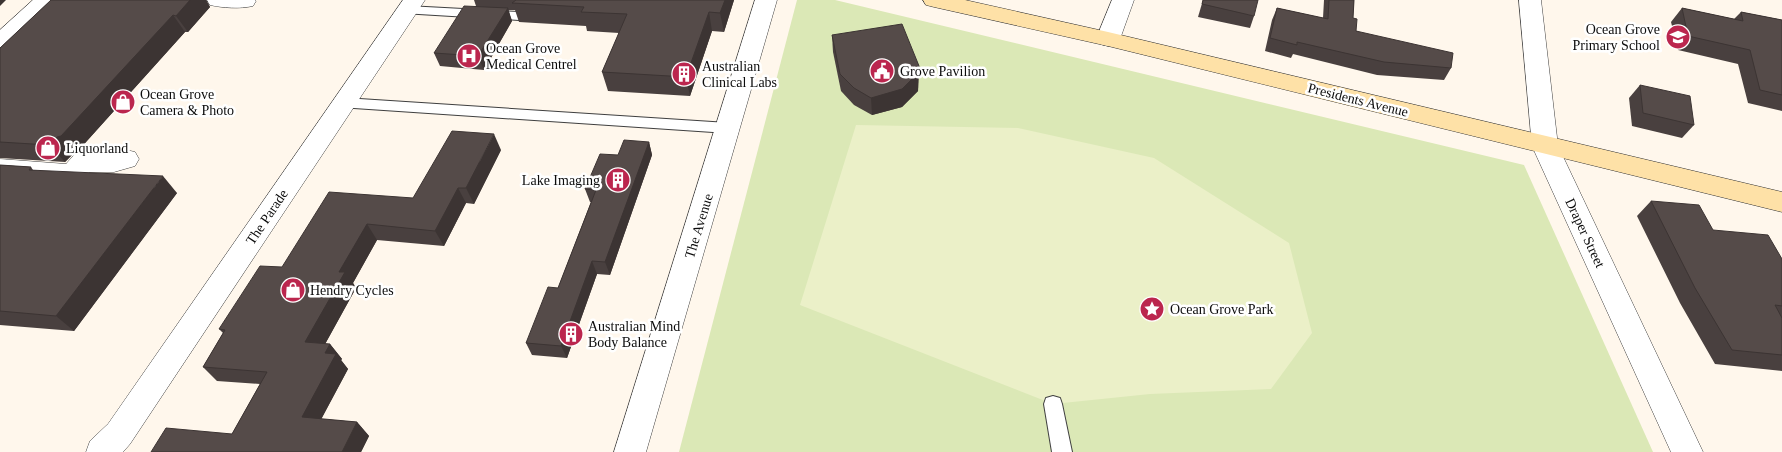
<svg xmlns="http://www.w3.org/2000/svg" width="1782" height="452" viewBox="0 0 1782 452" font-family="Georgia,serif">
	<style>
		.green { fill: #dbe8b6 }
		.pitch { fill: #ebf0c8 }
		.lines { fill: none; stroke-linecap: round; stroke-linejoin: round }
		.lane-casing { stroke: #3f3f3f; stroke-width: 2 }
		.street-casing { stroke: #3f3f3f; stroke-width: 1 }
		.secondary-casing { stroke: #2e2e2e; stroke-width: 1 }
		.lane { fill: #fff; fill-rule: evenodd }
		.street { fill: #fff; fill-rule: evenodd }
		.secondary { fill: #fee1a7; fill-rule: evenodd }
		.wall { fill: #49403f }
		.shaded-wall { fill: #3c3433 }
		.building { fill: #554b49; stroke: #3c3433 }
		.labels { text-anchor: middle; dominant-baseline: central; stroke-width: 5; stroke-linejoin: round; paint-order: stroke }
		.poi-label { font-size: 14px; fill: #0c0c0c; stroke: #fff; text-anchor: start }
		.street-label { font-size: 14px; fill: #0c0c0c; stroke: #fff }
	</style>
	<rect width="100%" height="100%" fill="#fff7ec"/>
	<path class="green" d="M797,0h38l689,165 129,287h-974z"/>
	<path class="pitch" d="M856,125l162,3 136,30 135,85 23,90 -41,56 -121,5 -97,10 -253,-99z"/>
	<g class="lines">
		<defs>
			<g id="lane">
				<path d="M407,6l112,6 7,4 -7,4 -117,-7 -2,-3 2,-3z"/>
				<path d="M344,98l384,25 5,1 2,4 -2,4 -5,1 -389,-26 -2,-4 2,-4z"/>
				<path d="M1053,396l7,2 2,6 10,48h-20l-8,-48 2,-6z"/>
			</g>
			<g id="street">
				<path d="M33,0h24l-49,48 -8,2v-20z"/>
				<path d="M207,0h48l1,1 -3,5c-13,3 -30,2 -43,-1z"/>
				<path d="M403,0h22l-295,444 -7,8h-37l4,-11 18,-17z"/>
				<path d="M755,0h22l-131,452h-32z"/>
				<path d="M1112,0h22l-14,39 -4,5 -8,2 -8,-2 -4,-5z"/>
				<path d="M1519,0h22l17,146 145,306h-32l-139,-306z"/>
				<path d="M126,150l9,2 4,7 -4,7 -21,6h-24l-9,9 -9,3 -72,-5v-20l66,5 8,-9 9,-2 30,1z"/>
			</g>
			<path id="secondary" d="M923,0h42l143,32 674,160v20l-674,-166 -174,-39 -8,-2z"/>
		</defs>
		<use href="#lane" class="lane-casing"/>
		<use href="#street" class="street-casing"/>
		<use href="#secondary" class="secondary-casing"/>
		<use href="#lane" class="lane"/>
		<use href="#street" class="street"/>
		<use href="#secondary" class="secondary"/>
	</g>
	<g class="wall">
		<path d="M51,0h155l4,7 -22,25h-3l-108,120 -4,2 -8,8 -65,-4v-110z"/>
		<path d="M474,0h260l-10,32 -12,-1 -22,65 -82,-5 -6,-19 17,-39 -32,-2 -1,-5 -67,-4 -4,-12h-7l4,11 -28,49 -44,-4 -6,-13 42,-47z"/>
		<path d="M1203,0l51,16 -4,12 -52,-11z"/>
		<path d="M1324,0h30l-1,18 3,13 95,37 -7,12 -67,-5 -84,-21 -2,4 -26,-7 7,-31 5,-12 46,10z"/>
		<path d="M1682,8l52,11 7,-7 41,8v91l-34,-8 -10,-39 -60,-14 -7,-28z"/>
		<path d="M832,35l87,31 -1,25 -16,16 -30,8 -18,-10 -13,-14 -8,-39z"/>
		<path d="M1640,85l54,40 -12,13 -50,-12 -3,-28z"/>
		<path d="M649,142l3,13 -42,120 -13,-1 -30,84 -35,-3 -6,-12 32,-55 33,-86h-1l-5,-13 33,-34z"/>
		<path d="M501,150l-27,54 -8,-1 -22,43 -67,-6 -24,43 3,5 -31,56h5l12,15 -1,1 7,9 -27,50 36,3 12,14 -8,16h-210l81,-18 28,-50 -43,-3 -14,-14 20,-34 -4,-4 63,-62 131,-69z"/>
		<path d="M0,165l31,2 2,3 144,23 -103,138 -74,-6z"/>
		<path d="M1651,201l62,29 69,29v112l-67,-7 -35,-61 -43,-87z"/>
	</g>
	<g class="shaded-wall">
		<path d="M0,0h6l-6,6z"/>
		<path d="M190,0h16l4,7 -22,25 -12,-16z"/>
		<path d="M725,0h9l-10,32 -4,-19z"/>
		<path d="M508,8l4,13 -28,49 -6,-14z"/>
		<path d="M709,12l3,19 -22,65 -4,-19z"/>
		<path d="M173,15l12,17 -108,120 -4,2 -8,8 -16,-17z"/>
		<path d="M919,66l-1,25 -16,16 -30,8 -1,-17z"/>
		<path d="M494,134l7,16 -27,54 -8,-16z"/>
		<path d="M649,142l3,13 -42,120 -5,-13z"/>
		<path d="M163,176l14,17 -103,138 -18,-15z"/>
		<path d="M458,188l8,15 -22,43 -9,-15z"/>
		<path d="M367,224l10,16 -24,43 3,5 -38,69 -13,-15 34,-70z"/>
		<path d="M592,261l5,13 -30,84 -6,-12z"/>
		<path d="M330,344l12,15 -1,1 7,9 -33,62 -13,-14 23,-64z"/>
		<path d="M357,422l12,14 -8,16h-19z"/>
	</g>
	<g class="building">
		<path d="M51,0h139l-14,16 -3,-1 -112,121 -4,1 -8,8 -49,-3v-94z"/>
		<path d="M516,0h209l-5,13 -11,-1 -23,65 -84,-5 25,-58 -46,-2 3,-5 -72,-4z"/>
		<path d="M1203,0h55l-4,16 -52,-12z"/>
		<path d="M1329,0h25l-1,18 4,1 -1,12 97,22 -2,15 -67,-6 -87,-20v3l-27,-7 7,-30 51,11z"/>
		<path d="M464,6l44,2 -30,48 -44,-3z"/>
		<path d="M1682,8l61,13 -2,-9 41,8v75l-22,-5 -10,-40 -62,-14z"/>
		<path d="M902,24l17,42 -1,7 -16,16 -31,9 -17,-10 -14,-14 -8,-39z"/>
		<path d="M1640,85l50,11 4,29 -51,-12z"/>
		<path d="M452,131l42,3 -28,54h-8l-23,43 -68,-7 -28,48h6l-40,70 25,2 -5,9 11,1 -34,63 55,5 -15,30h-191l15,-24 66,6 35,-62 -64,-5 22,-37 -6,-1 41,-63 22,1 47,-75 84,6z"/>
		<path d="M624,140l25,2 -44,120 -13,-1 -31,85 -35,-3 22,-56 10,1 38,-98 -11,-1 15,-35 18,1z"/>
		<path d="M0,165l31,2 -2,3 134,6 -107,140 -56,-5z"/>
		<path d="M1651,201l48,4 14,25 55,5 14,24v47l-7,-1 7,13v37l-50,-5 -37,-62z"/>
	</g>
	<defs>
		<symbol id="school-disc" viewBox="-11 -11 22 22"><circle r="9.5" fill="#bb264e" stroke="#fff"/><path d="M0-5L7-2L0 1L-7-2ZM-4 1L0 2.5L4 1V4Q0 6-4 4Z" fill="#fff"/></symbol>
		<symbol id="hospital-disc" viewBox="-11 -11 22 22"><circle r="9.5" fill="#bb264e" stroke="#fff"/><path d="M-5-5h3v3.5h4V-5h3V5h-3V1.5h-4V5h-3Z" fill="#fff"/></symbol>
		<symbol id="civic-disc" viewBox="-11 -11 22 22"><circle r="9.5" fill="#bb264e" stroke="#fff"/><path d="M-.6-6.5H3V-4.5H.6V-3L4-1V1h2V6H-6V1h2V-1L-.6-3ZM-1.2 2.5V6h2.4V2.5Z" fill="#fff"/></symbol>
		<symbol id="building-disc" viewBox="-11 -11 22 22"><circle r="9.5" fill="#bb264e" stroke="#fff"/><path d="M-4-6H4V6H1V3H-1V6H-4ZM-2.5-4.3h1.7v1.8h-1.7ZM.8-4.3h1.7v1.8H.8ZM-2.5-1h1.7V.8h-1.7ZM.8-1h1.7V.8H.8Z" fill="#fff"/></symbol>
		<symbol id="shop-disc" viewBox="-11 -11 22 22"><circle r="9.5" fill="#bb264e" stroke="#fff"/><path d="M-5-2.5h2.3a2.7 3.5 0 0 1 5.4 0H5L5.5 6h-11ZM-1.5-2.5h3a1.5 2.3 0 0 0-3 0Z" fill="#fff"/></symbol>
		<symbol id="sight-disc" viewBox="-11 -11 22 22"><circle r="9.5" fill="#bb264e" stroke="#fff"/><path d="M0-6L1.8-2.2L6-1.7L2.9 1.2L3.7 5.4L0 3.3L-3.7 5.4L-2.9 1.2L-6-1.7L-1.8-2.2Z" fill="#fff"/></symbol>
	</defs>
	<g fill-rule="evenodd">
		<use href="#school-disc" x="1664" y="23" width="28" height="28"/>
		<use href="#hospital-disc" x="455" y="42" width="28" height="28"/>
		<use href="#civic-disc" x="868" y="57" width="28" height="28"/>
		<use href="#building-disc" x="670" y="60" width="28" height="28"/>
		<use href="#shop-disc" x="109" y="88" width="28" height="28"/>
		<use href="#shop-disc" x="34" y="134" width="28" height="28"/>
		<use href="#building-disc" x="604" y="166" width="28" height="28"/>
		<use href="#shop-disc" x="279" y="276" width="28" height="28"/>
		<use href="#sight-disc" x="1138" y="295" width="28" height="28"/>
		<use href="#building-disc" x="557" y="320" width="28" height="28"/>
	</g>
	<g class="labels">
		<g class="poi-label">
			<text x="1660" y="29" text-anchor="end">Ocean Grove<tspan x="1660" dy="16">Primary School</tspan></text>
			<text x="486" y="48">Ocean Grove<tspan x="486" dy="16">Medical Centrel</tspan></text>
			<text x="702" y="66">Australian<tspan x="702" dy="16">Clinical Labs</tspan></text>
			<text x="900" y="71">Grove Pavilion</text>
			<text x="140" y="94">Ocean Grove<tspan x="140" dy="16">Camera &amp; Photo</tspan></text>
			<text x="66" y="148">Liquorland</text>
			<text x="600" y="180" text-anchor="end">Lake Imaging</text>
			<text x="310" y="290">Hendry Cycles</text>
			<text x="1170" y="309">Ocean Grove Park</text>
			<text x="588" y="326">Australian Mind<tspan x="588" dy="16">Body Balance</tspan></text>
		</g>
		<g class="street-label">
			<text transform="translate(1358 100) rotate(14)">Presidents Avenue</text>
			<text transform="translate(267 217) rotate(-56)">The Parade</text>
			<text transform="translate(699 226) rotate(-73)">The Avenue</text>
			<text transform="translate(1585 233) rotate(65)">Draper Street</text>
		</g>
	</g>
</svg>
